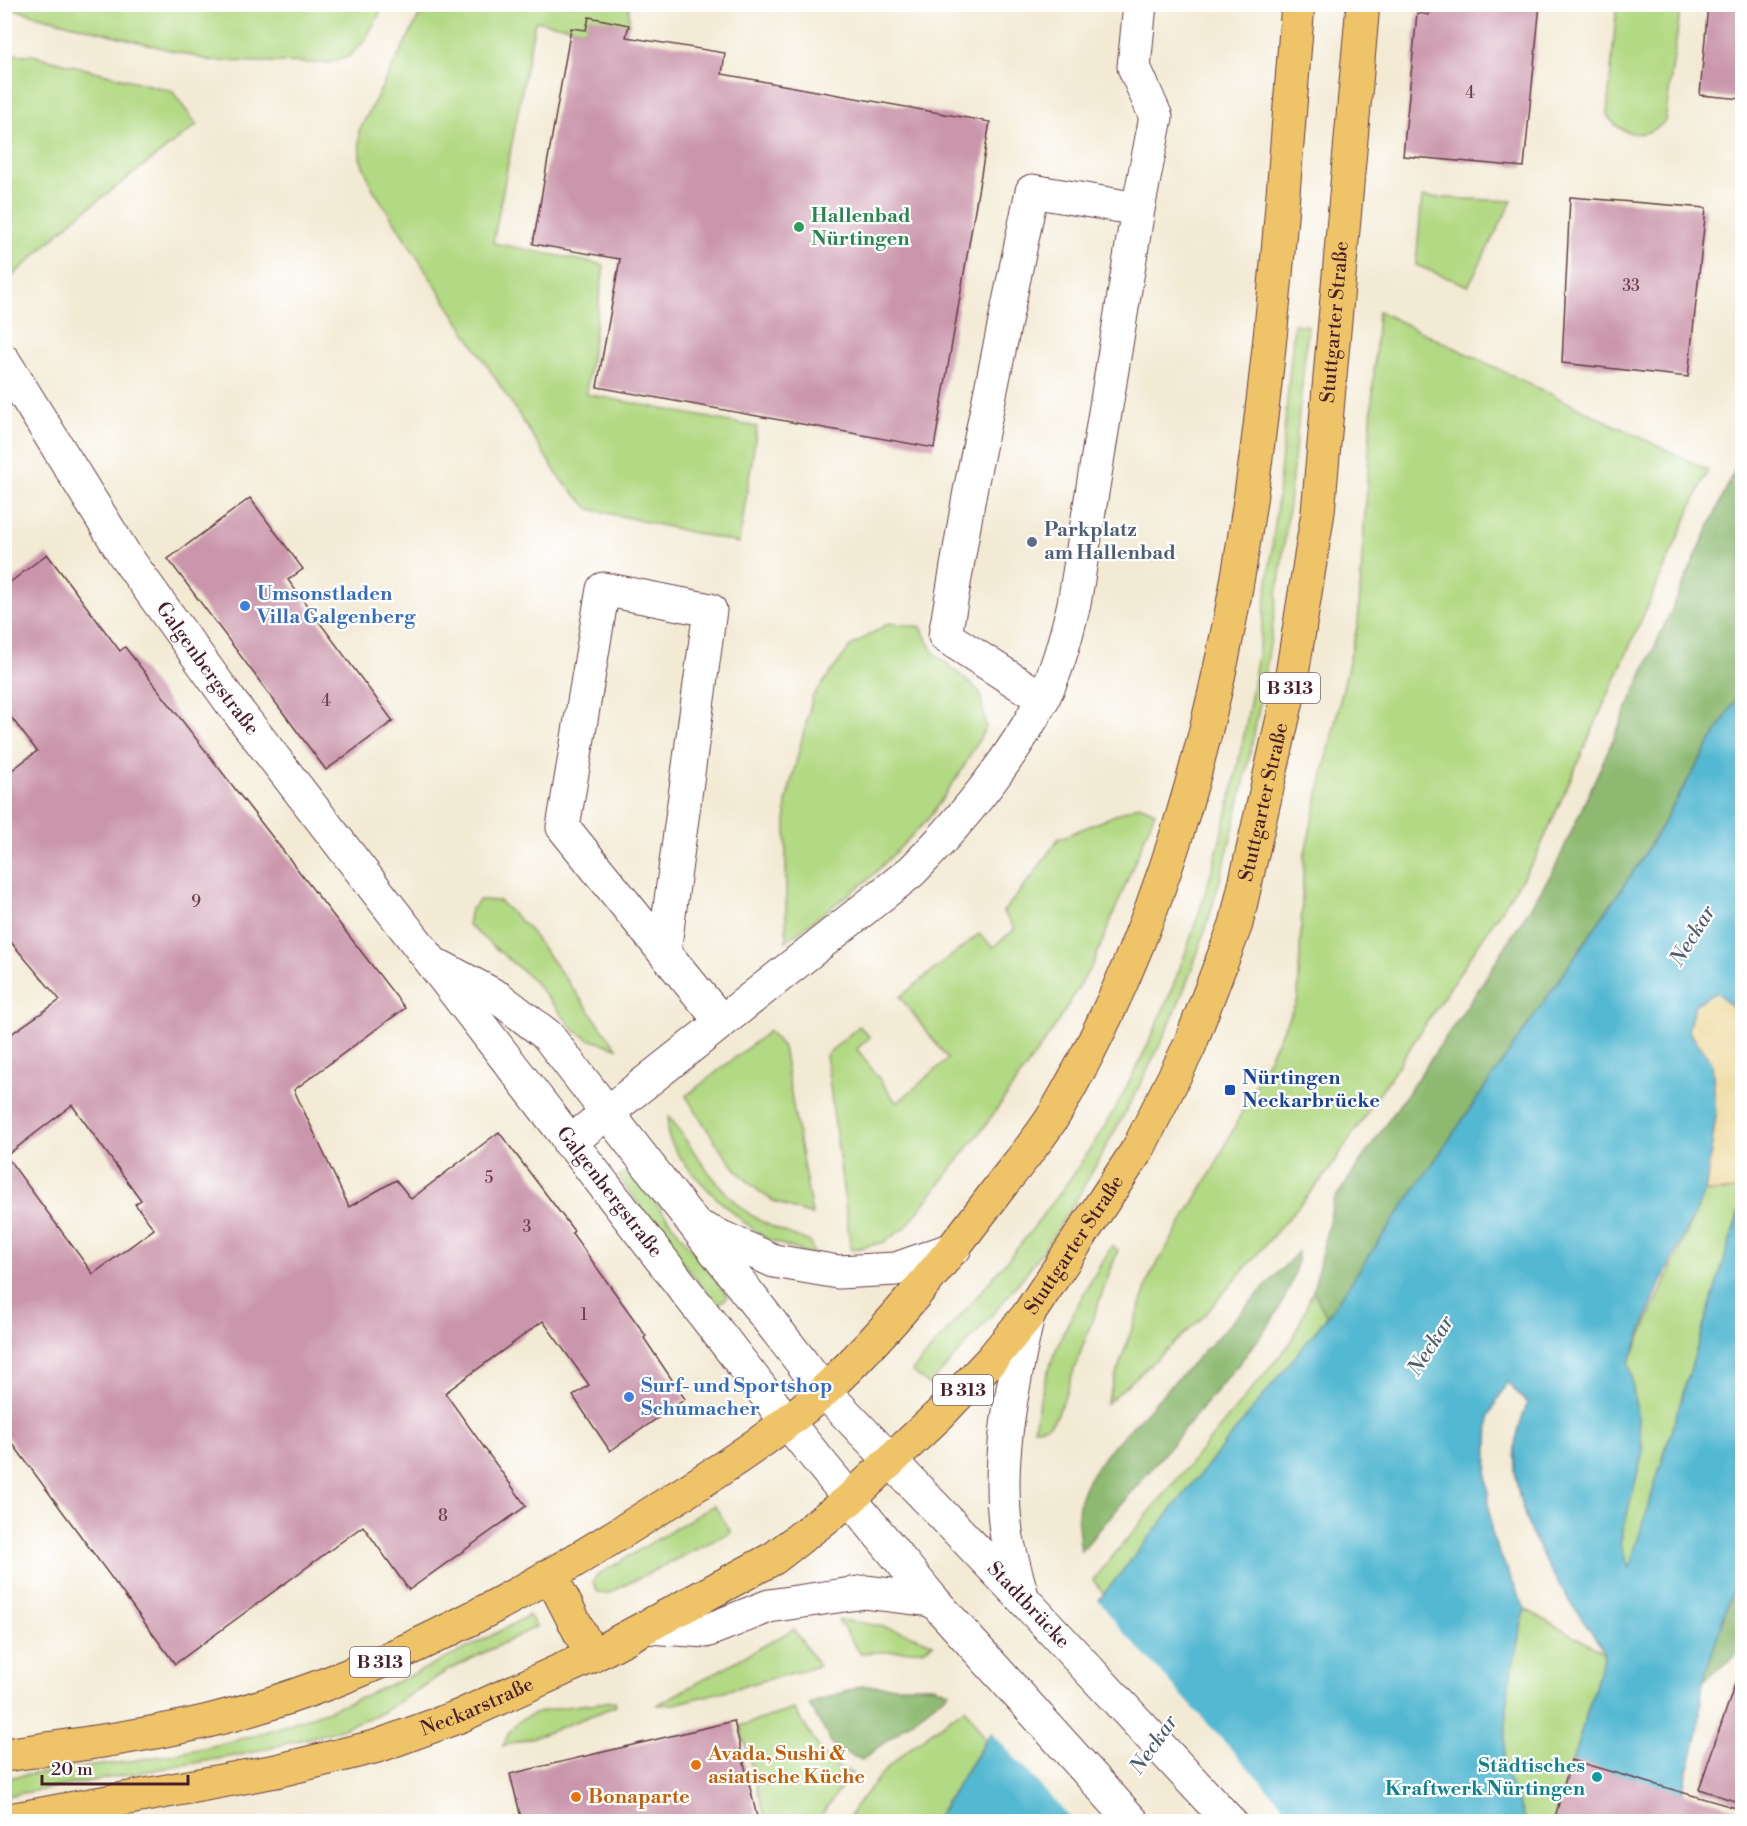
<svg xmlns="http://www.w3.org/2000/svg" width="1747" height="1826" viewBox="0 0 1747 1826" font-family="'Libre Bodoni',serif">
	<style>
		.green { fill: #b2d983; stroke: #7e7c57; stroke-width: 1.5 }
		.forest { fill: #8db971; stroke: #6c6c4e; stroke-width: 1.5 }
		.sand { fill: #eeda9e; stroke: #9c7c64; stroke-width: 1.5 }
		.water { fill: #53b8d1; stroke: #4e6c7e; stroke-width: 1.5 }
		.pier { fill: #f3ead4 }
		.building { fill: #ca96ab; fill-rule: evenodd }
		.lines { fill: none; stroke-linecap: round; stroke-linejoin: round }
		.minor-casing { stroke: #633d44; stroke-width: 35 }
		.tertiary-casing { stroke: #633d44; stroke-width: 35 }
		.primary-casing { stroke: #633d44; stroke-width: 35 }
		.minor { stroke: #fff; stroke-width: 33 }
		.tertiary { stroke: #fff; stroke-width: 33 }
		.primary { stroke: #efc469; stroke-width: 33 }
		.leisure-dot { fill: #2e9e5b; stroke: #fff; stroke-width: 2 }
		.service-dot { fill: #5c6f8a; stroke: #fff; stroke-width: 2 }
		.shop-dot { fill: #3f7fe0; stroke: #fff; stroke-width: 2 }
		.transit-dot { fill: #1a4fb4; stroke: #fff; stroke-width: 2 }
		.food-dot { fill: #e8710a; stroke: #fff; stroke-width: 2 }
		.culture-dot { fill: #0f9aa8; stroke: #fff; stroke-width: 2 }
		.labels { text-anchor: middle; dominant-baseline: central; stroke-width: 4.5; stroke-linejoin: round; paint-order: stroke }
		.number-label { font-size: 16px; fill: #6a3d4b }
		.shield { fill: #fff; stroke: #80626b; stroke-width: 1.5 }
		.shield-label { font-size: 18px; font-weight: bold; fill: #4a1f2b }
		.leisure-label { font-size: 20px; font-weight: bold; fill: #27864d; stroke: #fff; text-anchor: start }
		.street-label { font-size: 20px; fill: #4a1f2b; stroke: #fff }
		.service-label { font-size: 20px; font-weight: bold; fill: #4e5e75; stroke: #fff; text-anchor: start }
		.shop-label { font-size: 20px; font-weight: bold; fill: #366cbe; stroke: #fff; text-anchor: start }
		.transit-label { font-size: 20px; font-weight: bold; fill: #164399; stroke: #fff; text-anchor: start }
		.food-label { font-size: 20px; font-weight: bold; fill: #c56008; stroke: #fff; text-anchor: start }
		.culture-label { font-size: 20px; font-weight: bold; fill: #0d838f; stroke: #fff; text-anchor: end }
		.water-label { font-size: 21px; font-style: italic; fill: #4e5c6d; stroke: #fff }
	</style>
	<rect width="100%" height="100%" fill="#fff"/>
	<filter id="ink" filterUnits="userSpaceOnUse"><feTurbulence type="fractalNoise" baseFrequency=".0167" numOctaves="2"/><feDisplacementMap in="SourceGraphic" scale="12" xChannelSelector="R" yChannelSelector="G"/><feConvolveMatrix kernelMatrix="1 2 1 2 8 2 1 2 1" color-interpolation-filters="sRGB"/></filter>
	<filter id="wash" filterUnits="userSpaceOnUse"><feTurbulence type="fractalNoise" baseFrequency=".008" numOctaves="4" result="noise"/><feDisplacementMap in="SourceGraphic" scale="24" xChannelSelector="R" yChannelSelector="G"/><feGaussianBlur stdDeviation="1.35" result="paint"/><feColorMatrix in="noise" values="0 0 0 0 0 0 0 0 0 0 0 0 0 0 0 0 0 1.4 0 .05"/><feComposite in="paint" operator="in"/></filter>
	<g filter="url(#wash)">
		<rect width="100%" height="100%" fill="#f3ead4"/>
		<g class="green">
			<path d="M4,5l1,-1 379,1 -19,35 -15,16 -23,7 -115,-2 -207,-54z"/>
			<path d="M425,5h204v20l-40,-7 -3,12 -51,-9 -42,222 111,22 -18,129 171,33 -18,116 -149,-34 -29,-29 -188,-291 -13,-31 -1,-27z"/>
			<path d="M1617,5h64l-16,116c-18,19 -43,16 -58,-6z"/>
			<path d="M5,54l27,1 140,36 25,34 -123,94 -69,64z"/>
			<path d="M1422,197l90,4 -44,85 -52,-21z"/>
			<path d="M1378,311l330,159 -173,389 -208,314 -124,144 -97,87 44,-128 65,-110 83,-167 6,-142 54,-234z"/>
			<path d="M1294,324l14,2c-17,169 -34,338 -75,503 -15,63 -34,128 -60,187 -19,44 -42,87 -66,129 -20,36 -41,75 -66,108 -34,47 -73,90 -112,132l-17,-14c77,-88 156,-175 212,-279 125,-232 147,-510 170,-768z"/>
			<path d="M889,623l32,4 11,24 48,41 6,35 -26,46 -31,45 -61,62 -82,61v-139l27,-106 38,-50z"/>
			<path d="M1139,805l16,7 -61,150 -40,66 -69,98 -79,101 -22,15 -33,8 -25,-195 33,-29 11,11 -13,12 40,54 51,-44 -48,-62 79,-63 14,13 22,-18 -12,-17 28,-34 27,-39z"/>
			<path d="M480,900l19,1 28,26 90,121 -28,-9 -14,-8 -43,-52 -64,-54 3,-16z"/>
			<path d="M769,1031l14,16 29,168c-13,-5 -28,-8 -40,-15 -39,-23 -62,-67 -86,-104z"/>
			<path d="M669,1116c23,32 45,69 75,94 19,15 44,23 66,32l4,13c-15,-5 -31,-9 -44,-15 -28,-15 -98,-78 -103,-110 0,-4 1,-10 2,-14z"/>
			<path d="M630,1169l98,128 -12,9 -98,-129z"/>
			<path d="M1742,1190v12l-113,367 -9,-26 23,-92 -14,-88 76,-171z"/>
			<path d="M1112,1246l6,4 -60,164c-7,11 -11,14 -24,14 11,-71 41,-122 78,-182z"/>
			<path d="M1313,1291l14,26 -223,277 -11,-14 199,-239z"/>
			<path d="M714,1505l17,27 -124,62 -9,-1 -5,-11 3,-6z"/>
			<path d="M1525,1609l80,44 -51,168h-28l-23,-54 6,-84z"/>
			<path d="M529,1615l7,12 -89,44 -66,42 -49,19 -92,23 -235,41v-18c77,-11 157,-18 232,-38 102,-28 201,-74 292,-125z"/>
			<path d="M838,1620c32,3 66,9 95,24l-10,6 -63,3z"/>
			<path d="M794,1629l25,37 -144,38 -18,1z"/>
			<path d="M615,1701l1,5 -75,29 -38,11c4,-9 7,-18 15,-24 19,-15 71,-17 97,-21z"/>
			<path d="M965,1708l21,32 -52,81 -88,1c33,-55 68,-78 119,-114z"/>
			<path d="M794,1709l35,54 23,10 -35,48h-51l-26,-95z"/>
		</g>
		<g class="forest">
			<path d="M1742,454v235l-102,173 -313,455 -14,-26 21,-91 144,-210 77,-122z"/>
			<path d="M1298,1252c-3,54 -57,108 -89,147 -42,52 -85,102 -128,152 -7,-49 -3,-59 26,-98z"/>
			<path d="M1742,1560v90l-39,31z"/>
			<path d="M862,1686h71l16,6 -87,68 -27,-11 -26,-45z"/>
		</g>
		<path class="sand" d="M1717,992l18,18 7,23v157l-37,2 11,-77 -28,-85 7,-26z"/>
		<path class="water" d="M1742,689v344l-7,-23 -18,-18 -22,12 -7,26 24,32 4,53 -11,77 -45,92 -31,79 14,88 -23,92 9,25 113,-366v358l-39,121 -5,52 -23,88h-121l51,-168c-40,-61 -96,-129 -90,-206 1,-14 8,-30 12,-44l-20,-21 -18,34 -2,65 5,56 33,72 -16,74 -6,84 23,54 -592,1 52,-82 341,-423 313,-455z"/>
		<path class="pier" d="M1097,1598l20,27 180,196h-224l-83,-90z"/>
		<g id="blocks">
			<g class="building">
				<path d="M1430,4h110l-16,163 -121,-11 14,-143 12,2z"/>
				<path d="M1708,4h35v95l-43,-4z"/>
				<path d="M589,17l40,8 -3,12 99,16 -3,21 268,48 -56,326 -337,-61 23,-128 -87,-15 38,-216 15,2z"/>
				<path d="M1570,197l136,11 -18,169 -126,-14z"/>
				<path d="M250,498l53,71 -15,11 105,141 -67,49 -158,-211z"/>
				<path d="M47,554l73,97 5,-4 280,361 -111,82 55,117 47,-27 15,19 88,-67 75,99 -2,2 74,103 -2,2 41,61 -75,52 -37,-55 16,-11 -46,-64 -98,72 81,113 -117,84 -46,-64 -188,138 -171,-232v-393l56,-39 -56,-66v-158l33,-25 -33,-43v-121zM72,1105l69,95 -6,4 19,25 -61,45 -87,-118z"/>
				<path d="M1736,1681l7,1v122l-44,-15z"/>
				<path d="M734,1721l24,100h-236l-12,-47z"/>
				<path d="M1571,1760l172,50v11h-189z"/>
			</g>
		</g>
	</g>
	<g filter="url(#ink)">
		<use href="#blocks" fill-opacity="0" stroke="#633d44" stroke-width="1.5"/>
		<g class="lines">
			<defs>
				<g id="minor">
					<path id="s1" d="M4,361l120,193 106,147 557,721"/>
					<path d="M1043,699l-98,-63 25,-145 62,-300 106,18"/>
					<path d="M664,952l-101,-125 40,-238 107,21 -46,342 57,69"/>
					<path d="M441,967l58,31 48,37 277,356"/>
					<path d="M569,1143l343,-272c50,-51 97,-107 130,-171 16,-30 24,-64 32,-96l64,-395 18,-92 -22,-50 6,-63"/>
					<path d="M699,1227l75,34 64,11 58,-3 59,-21"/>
				</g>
				<g id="tertiary">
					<path id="s2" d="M824,1391l198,207 208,224"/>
					<path d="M787,1422l146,178 200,222"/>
					<path d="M1022,1596c-5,-19 -11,-39 -15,-58 -12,-76 5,-149 21,-223"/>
					<path d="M648,1627l58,4 63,-25 96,-14 68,8"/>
				</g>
				<g id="primary">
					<path d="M551,1576l41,80"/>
					<path d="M4,1755c69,-10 137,-18 204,-34 154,-38 295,-114 428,-198 65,-41 132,-81 189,-133 64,-60 121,-131 174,-202 19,-25 42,-50 58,-78 193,-333 211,-731 241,-1106"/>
					<path id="s3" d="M4,1821l272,-50 102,-25 82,-30 132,-60 182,-98 75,-58 91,-86 51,-54 37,-45 110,-166 51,-102 47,-123 54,-237 28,-175 45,-508"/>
				</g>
			</defs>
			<use href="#minor" class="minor-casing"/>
			<use href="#tertiary" class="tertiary-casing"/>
			<use href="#primary" class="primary-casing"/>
			<use href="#minor" class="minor"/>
			<use href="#tertiary" class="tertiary"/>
			<use href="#primary" class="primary"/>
		</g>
	</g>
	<circle class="leisure-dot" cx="799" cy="227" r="6"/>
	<circle class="service-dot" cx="1032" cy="542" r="6"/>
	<g class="shop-dot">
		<circle cx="245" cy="606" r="6"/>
		<circle cx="629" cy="1397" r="6"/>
	</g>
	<rect class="transit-dot" x="1224" y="1084" width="12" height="12" rx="3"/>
	<g class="food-dot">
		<circle cx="696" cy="1765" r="6"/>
		<circle cx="576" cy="1797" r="6"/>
	</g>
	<circle class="culture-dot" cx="1597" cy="1777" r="6"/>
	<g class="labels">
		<g class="number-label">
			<text x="1470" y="93">4</text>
			<text x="1631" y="286">33</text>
			<text x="326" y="701">4</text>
			<text x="196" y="902">9</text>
			<text x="489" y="1178">5</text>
			<text x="527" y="1227">3</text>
			<text x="584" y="1315">1</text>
			<text x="443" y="1516">8</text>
		</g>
		<g class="shield">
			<rect x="1260" y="673" width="60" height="30" rx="4.5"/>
			<rect x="933" y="1375" width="60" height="30" rx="4.5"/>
			<rect x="350" y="1647" width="60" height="30" rx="4.5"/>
		</g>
		<g class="shield-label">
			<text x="1290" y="688">B 313</text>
			<text x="963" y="1390">B 313</text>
			<text x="380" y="1662">B 313</text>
		</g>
		<g class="leisure-label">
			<text x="811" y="216">Hallenbad<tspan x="811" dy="23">Nürtingen</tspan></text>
		</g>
		<g class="street-label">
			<text stroke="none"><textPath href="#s3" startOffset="2229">Stuttgarter Straße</textPath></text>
			<text stroke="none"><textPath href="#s1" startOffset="369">Galgenbergstraße</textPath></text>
			<text stroke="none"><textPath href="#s3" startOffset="1743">Stuttgarter Straße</textPath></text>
			<text stroke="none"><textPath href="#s1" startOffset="1029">Galgenbergstraße</textPath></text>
			<text stroke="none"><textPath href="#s3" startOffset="1257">Stuttgarter Straße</textPath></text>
			<text stroke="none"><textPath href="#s2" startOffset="296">Stadtbrücke</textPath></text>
			<text stroke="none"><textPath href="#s3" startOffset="488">Neckarstraße</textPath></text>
		</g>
		<g class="service-label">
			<text x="1044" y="530">Parkplatz<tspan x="1044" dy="23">am Hallenbad</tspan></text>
		</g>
		<g class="shop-label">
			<text x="257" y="594">Umsonstladen<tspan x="257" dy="23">Villa Galgenberg</tspan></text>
			<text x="641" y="1386">Surf- und Sportshop<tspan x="641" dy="23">Schumacher</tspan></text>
		</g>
		<g class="transit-label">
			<text x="1242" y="1078">Nürtingen<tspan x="1242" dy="23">Neckarbrücke</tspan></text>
		</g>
		<g class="food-label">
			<text x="708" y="1754">Avada, Sushi &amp;<tspan x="708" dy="23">asiatische Küche</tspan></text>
			<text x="588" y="1797">Bonaparte</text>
		</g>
		<g class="culture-label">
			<text x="1585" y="1766">Städtisches<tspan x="1585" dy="23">Kraftwerk Nürtingen</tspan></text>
		</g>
		<g class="water-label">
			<text transform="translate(1693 936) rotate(-58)">Neckar</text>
			<text transform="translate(1431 1346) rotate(-57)">Neckar</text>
			<text transform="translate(1154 1745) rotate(-55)">Neckar</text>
		</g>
	</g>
	<rect width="1747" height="1826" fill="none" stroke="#fff" stroke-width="24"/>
	<path d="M42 1775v9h146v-9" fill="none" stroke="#4a1f2b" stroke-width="3"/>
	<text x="51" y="1775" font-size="18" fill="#4a1f2b" stroke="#ffffff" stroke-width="4.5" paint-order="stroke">20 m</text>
</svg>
